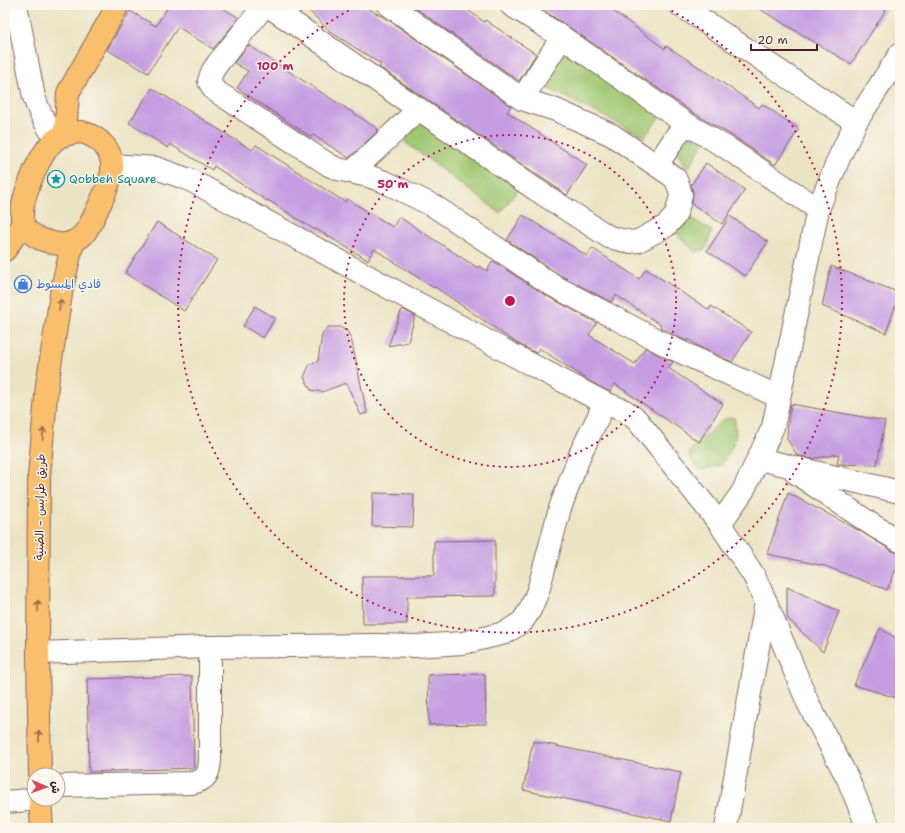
<svg xmlns="http://www.w3.org/2000/svg" width="905" height="833" viewBox="0 0 905 833" font-family="'Shantell Sans','Playpen Sans Arabic',sans-serif">
	<style>
		.green { fill: #a0c772; stroke: #75734e }
		.building { fill: #c69de2 }
		.lines { fill: none; stroke-linecap: round; stroke-linejoin: round }
		.minor-casing { stroke: #826461; stroke-width: 24 }
		.major-casing { stroke: #826461; stroke-width: 24 }
		.minor { stroke: #fff; stroke-width: 22 }
		.major { stroke: #f9bf6d; stroke-width: 22 }
		.oneway { stroke: #996749 }
		.ring { fill: none; stroke: #c2185b; stroke-width: 2; stroke-dasharray: 2 4 }
		.labels { text-anchor: middle; dominant-baseline: central; stroke-width: 3; stroke-linejoin: round; paint-order: stroke }
		.culture-label { font-size: 12px; fill: #0d838f; stroke: #fbf7ec; text-anchor: start }
		.shop-label { font-size: 12px; fill: #366cbe; stroke: #fbf7ec; text-anchor: start }
		.street-label { font-size: 12px; fill: #4a1f2b; stroke: #fbf7ec }
		.centre { fill: #c2185b; stroke: #fbf7ec; stroke-width: 2 }
		.ring-label { font-size: 12px; text-anchor: middle; font-weight: bold; fill: #c2185b; stroke: #fbf7ec; stroke-width: 3; stroke-linejoin: round; paint-order: stroke }
	</style>
	<rect width="100%" height="100%" fill="#fbf7ec"/>
	<filter id="ink" filterUnits="userSpaceOnUse"><feTurbulence type="fractalNoise" baseFrequency=".025" numOctaves="2"/><feDisplacementMap in="SourceGraphic" scale="8" xChannelSelector="R" yChannelSelector="G"/><feConvolveMatrix kernelMatrix="1 2 1 2 8 2 1 2 1" color-interpolation-filters="sRGB"/></filter>
	<filter id="wash" filterUnits="userSpaceOnUse"><feTurbulence type="fractalNoise" baseFrequency=".012" numOctaves="4" result="noise"/><feDisplacementMap in="SourceGraphic" scale="16" xChannelSelector="R" yChannelSelector="G"/><feGaussianBlur stdDeviation="0.9" result="paint"/><feColorMatrix in="noise" values="0 0 0 0 0 0 0 0 0 0 0 0 0 0 0 0 0 1.4 0 .05"/><feComposite in="paint" operator="in"/></filter>
	<g filter="url(#wash)">
		<rect width="100%" height="100%" fill="#ebe4c4"/>
		<g class="green">
			<path d="M567,45l96,67 -18,25 -104,-52z"/>
			<path d="M421,118l99,69 -20,26 -95,-71z"/>
			<path d="M681,137h26l-19,32 -10,-15z"/>
			<path d="M688,216l24,15 -7,19 -10,2 -19,-19z"/>
			<path d="M734,417c5,23 -1,29 -13,48l-21,5 -11,-14 1,-5 32,-31z"/>
		</g>
		<g id="blocks">
			<g class="building">
				<path d="M169,5h49l21,13 -26,31 -35,-22 -30,46 -41,-23 23,-39 26,15z"/>
				<path d="M303,5h59l28,16 121,85 -4,6 80,53 -20,30 -188,-128 2,-3 -49,-31z"/>
				<path d="M411,5h50l23,17 1,-2 51,34 -17,27z"/>
				<path d="M535,5h70l60,44 1,-3 41,26 52,36 3,-4 37,25 -24,36 -42,-29 -41,-24 -123,-85z"/>
				<path d="M753,5h136l-38,59z"/>
				<path d="M248,45l130,84 -1,3 -28,26 -36,-23 -2,2 -74,-49 11,-17 -14,-8z"/>
				<path d="M152,88l100,62 4,-5 89,57 2,-3 46,28 6,-10 79,51 1,-2 8,5 6,-10 52,34 52,28 -8,12 46,29 10,-16 28,14 -5,6 55,36 -24,38 -84,-58 -5,8 -19,-10 -52,-34 -3,5 -21,-11 -80,-55 -1,1 -60,-39 -6,11 -52,-31 -1,1 -47,-30 -1,1 -53,-35 -2,4 -42,-26 -2,4 -39,-25z"/>
				<path d="M706,163l39,27 -23,34 -30,-20 1,-12 -2,-7z"/>
				<path d="M523,215l64,41 5,-8 47,31 7,-10 63,41 2,-4 40,26 -19,30 -31,-14 -13,-9 -1,2 -9,-4 -18,-10 1,-2 -45,-30 -5,7 -53,-28 -51,-34z"/>
				<path d="M730,216l38,26 -23,34 -38,-25z"/>
				<path d="M157,222l60,38 -33,51 -59,-38z"/>
				<path d="M831,266l69,27 -14,40 -64,-27z"/>
				<path d="M255,306l20,12 -12,20 -20,-12z"/>
				<path d="M402,309l13,7 -7,26 -20,4z"/>
				<path d="M328,327h11l8,4 4,7 16,75 -6,2 -15,-32 -24,9 -11,-2 -7,-13 6,-13 8,-3 4,-26z"/>
				<path d="M791,404l94,17 -8,44 -40,-1 2,-10 -27,5 -15,-4 -10,-16 1,-17z"/>
				<path d="M373,493l41,1 -1,33 -41,-1z"/>
				<path d="M788,493l72,38 34,21 6,1v7l-13,30 -62,-24 -58,-12z"/>
				<path d="M495,540v56l-88,1v27h-44l-1,-48h72v-35z"/>
				<path d="M787,587l52,24 -16,41 -36,-34z"/>
				<path d="M880,628l20,13v58l-46,-14z"/>
				<path d="M485,674l1,50 -57,1 -1,-50z"/>
				<path d="M192,676l2,92 -105,4 -2,-93z"/>
				<path d="M533,741l148,31 -10,49 -148,-31z"/>
			</g>
		</g>
	</g>
	<g filter="url(#ink)">
		<use href="#blocks" fill-opacity="0" stroke="#826461" stroke-width="1"/>
		<g class="lines">
			<defs>
				<g id="minor">
					<path d="M16,5l18,92c5,16 12,28 22,42"/>
					<path d="M265,5l-47,58 -6,9 -3,9 5,9 115,75 9,4 30,7 17,6 49,24 118,79 120,63 107,49"/>
					<path d="M267,5l268,184 74,48 21,5 8,-1 28,-15 9,-10 4,-12 2,-9 -2,-8 -4,-9 -63,-43 -56,-25 -34,-11 -133,-94"/>
					<path d="M511,5l51,32 123,86 42,25 91,61"/>
					<path d="M680,5l176,117"/>
					<path d="M522,99l40,-62"/>
					<path d="M112,165l44,3 34,12 323,175 92,48 20,8 12,9 83,104 34,52 12,26 42,101 40,76 20,49"/>
					<path d="M657,165l28,-42"/>
					<path d="M352,172l67,-63"/>
					<path d="M759,459l141,33"/>
					<path d="M796,473l78,53 26,15"/>
					<path d="M720,524l23,-33 30,-64 45,-218 21,-51 17,-36 44,-68"/>
					<path d="M38,653l172,-6 166,-2 39,1 48,-3 42,-10 17,-11 8,-12 8,-19 22,-83 21,-56 24,-49"/>
					<path d="M58,786l134,-3c15,-3 17,-10 18,-23v-113"/>
					<path d="M5,802l35,-3"/>
					<path d="M726,828l40,-226"/>
				</g>
				<g id="major">
					<path d="M81,132c18,4 33,19 31,39 -2,13 -9,26 -14,37 -4,9 -9,20 -15,27 -4,4 -13,9 -19,9 -6,1 -24,-4 -29,-8 -5,-3 -11,-7 -12,-13 -6,-19 17,-71 32,-83 7,-6 18,-7 26,-8z"/>
					<path d="M65,135l3,-42 50,-88"/>
					<path d="M5,250l18,-27"/>
					<path d="M40,775l-2,-122 1,-176 8,-92 15,-97 11,-46"/>
					<path d="M40,799l2,29"/>
				</g>
			</defs>
			<use href="#minor" class="minor-casing"/>
			<use href="#major" class="major-casing"/>
			<use href="#minor" class="minor"/>
			<use href="#major" class="major"/>
		</g>
		<defs><path id="oneway-shaft" d="M-6 0H5M1.5-3L5.5 0L1.5 3" fill="none" stroke-width="1.6" stroke-linecap="round" stroke-linejoin="round"/></defs>
		<g class="oneway">
			<use href="#oneway-shaft" transform="translate(60 305) rotate(-81)"/>
			<use href="#oneway-shaft" transform="translate(43 434) rotate(-85)"/>
			<use href="#oneway-shaft" transform="translate(38 606) rotate(-90)"/>
			<use href="#oneway-shaft" transform="translate(39 736) rotate(-91)"/>
		</g>
	</g>
	<g class="ring">
		<circle cx="510" cy="301" r="166"/>
		<path d="M661 5A332 332 0 1 1 359 5"/>
	</g>
	<defs>
		<symbol id="sight-ring" viewBox="-11 -11 22 22"><circle r="9.5" fill="#fbf7ec" stroke="#0f9aa8" stroke-width="1.5"/><path d="M0-6L1.8-2.2L6-1.7L2.9 1.2L3.7 5.4L0 3.3L-3.7 5.4L-2.9 1.2L-6-1.7L-1.8-2.2Z" fill="#0f9aa8"/></symbol>
		<symbol id="shop-ring" viewBox="-11 -11 22 22"><circle r="9.5" fill="#fbf7ec" stroke="#3f7fe0" stroke-width="1.5"/><path d="M-5-2.5h2.3a2.7 3.5 0 0 1 5.4 0H5L5.5 6h-11ZM-1.5-2.5h3a1.5 2.3 0 0 0-3 0Z" fill="#3f7fe0"/></symbol>
	</defs>
	<g fill-rule="evenodd">
		<use href="#sight-ring" x="46" y="169" width="20" height="20"/>
		<use href="#shop-ring" x="13" y="274" width="20" height="20"/>
	</g>
	<g class="labels">
		<g class="culture-label">
			<text x="69" y="179">Qobbeh Square</text>
		</g>
		<g class="shop-label">
			<text x="36" y="284">فادي المبسوط</text>
		</g>
		<g class="street-label">
			<text transform="translate(40 507) rotate(-89)">طريق طرابس - الضنية</text>
		</g>
	</g>
	<circle cx="510" cy="301" r="6" class="centre"/>
	<g class="ring-label">
		<text x="275" y="70">100 m</text>
		<text x="393" y="188">50 m</text>
	</g>
	<rect width="905" height="833" fill="none" stroke="#fbf7ec" stroke-width="20"/>
	<g transform="translate(46 787) rotate(92)"><circle r="19" fill="#fbf7ec" stroke="#b4a19f"/>
	<path d="M0-3L7 15L0 10L-7 15Z" fill="#d1495b"/>
	<text y="-6" font-size="11" font-weight="bold" text-anchor="middle" fill="#4a1f2b">ش</text>
	</g>
	<path d="M751 44v6h66v-6" fill="none" stroke="#4a1f2b" stroke-width="2"/>
	<text x="757" y="44" font-size="12" fill="#4a1f2b" stroke="#fbf7ec" stroke-width="3" paint-order="stroke">20 m</text>
</svg>
